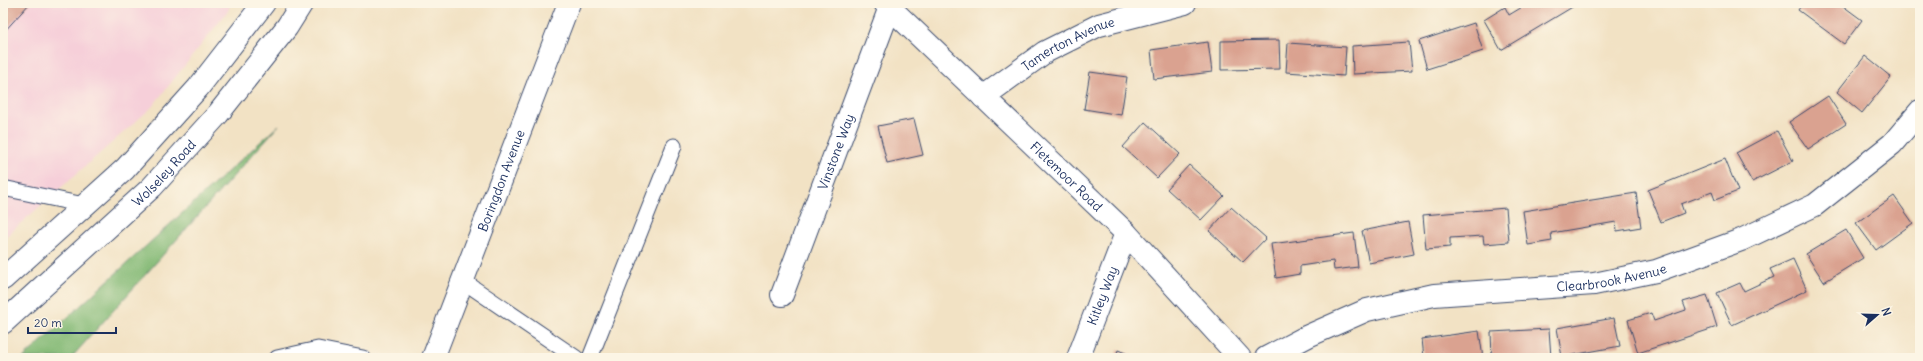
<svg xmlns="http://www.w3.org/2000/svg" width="1923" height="361" viewBox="0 0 1923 361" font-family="Delius,sans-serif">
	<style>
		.built { fill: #f6cfd9 }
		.forest { fill: #84ba76; stroke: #50746a }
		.building { fill: #daa290 }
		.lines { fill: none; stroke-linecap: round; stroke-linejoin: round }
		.service-casing { stroke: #3b4a6d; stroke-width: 17 }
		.minor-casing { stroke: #3b4a6d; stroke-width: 24 }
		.tertiary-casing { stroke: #3b4a6d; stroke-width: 24 }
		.service { stroke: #fff; stroke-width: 15 }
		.minor { stroke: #fff; stroke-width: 22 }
		.tertiary { stroke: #fff; stroke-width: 22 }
		.labels { text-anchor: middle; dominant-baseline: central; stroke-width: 3.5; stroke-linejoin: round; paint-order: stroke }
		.street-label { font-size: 13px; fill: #1b2f5e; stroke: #fcf5e5 }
	</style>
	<rect width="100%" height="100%" fill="#fcf5e5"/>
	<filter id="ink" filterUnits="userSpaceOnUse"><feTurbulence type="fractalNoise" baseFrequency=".025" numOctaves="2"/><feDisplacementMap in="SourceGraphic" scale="8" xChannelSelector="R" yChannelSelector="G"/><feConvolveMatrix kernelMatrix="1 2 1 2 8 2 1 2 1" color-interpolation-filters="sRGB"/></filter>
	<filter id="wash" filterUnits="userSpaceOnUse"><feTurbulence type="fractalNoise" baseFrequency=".012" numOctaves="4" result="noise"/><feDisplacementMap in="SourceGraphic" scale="16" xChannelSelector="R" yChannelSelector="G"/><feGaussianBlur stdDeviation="0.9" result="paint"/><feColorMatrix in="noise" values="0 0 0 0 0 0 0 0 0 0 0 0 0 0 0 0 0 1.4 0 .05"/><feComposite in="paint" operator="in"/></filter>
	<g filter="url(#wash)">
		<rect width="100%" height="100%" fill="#f2e2c4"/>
		<path class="built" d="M3,3h228l-3,8 -77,97 -148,131z"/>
		<path class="forest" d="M279,125l-208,233h-48z"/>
		<g id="blocks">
			<g class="building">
				<path d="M3,3h27l-27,30z"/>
				<path d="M1529,3h50l-78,47 -17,-30 21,-13 4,8z"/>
				<path d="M1803,3h36l23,17 -18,24 -46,-34z"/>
				<path d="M1474,23l9,28 -56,18 -8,-28z"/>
				<path d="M1279,40l1,29 -59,1v-29z"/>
				<path d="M1208,42l4,30 -58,7 -3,-29z"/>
				<path d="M1409,42l3,29 -59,3 -1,-28z"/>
				<path d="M1288,43l58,4 -2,29 -58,-4z"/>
				<path d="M1865,56l26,21 -29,36 -25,-21z"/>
				<path d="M1090,72l37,5 -6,38 -37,-6z"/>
				<path d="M1828,96l18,28 -38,25 -19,-27z"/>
				<path d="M914,119l9,36 -36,8 -9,-37z"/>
				<path d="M1145,122l35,32 -23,24 -34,-31z"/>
				<path d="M1777,131l16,30 -41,21 -16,-29z"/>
				<path d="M1725,159l13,32 -23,9 -3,-8 -31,12 3,9 -23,9 -13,-32z"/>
				<path d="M1189,165l35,31 -23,24 -34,-31z"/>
				<path d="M1636,193l5,34 -24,4 -1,-9 -65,11 1,8 -24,4 -5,-34z"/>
				<path d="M1894,196l19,27 -37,27 -20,-27z"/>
				<path d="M1231,207l35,31 -23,24 -34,-31z"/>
				<path d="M1506,208l3,34 -25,2 -1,-8 -33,2v9l-24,2 -3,-34z"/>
				<path d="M1408,222l6,32 -45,9 -7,-32z"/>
				<path d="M1846,230l17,28 -39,24 -18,-28z"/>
				<path d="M1354,233l4,34 -24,3 -1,-9 -33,5v8l-24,4 -5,-34z"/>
				<path d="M1793,259l14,31 -75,35 -15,-32 23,-10 4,8 30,-14 -4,-8z"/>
				<path d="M1707,295l10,32 -79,26 -10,-33 23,-7 3,8 32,-11 -3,-8z"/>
				<path d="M1614,318l6,28 -58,11 -5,-29z"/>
				<path d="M1549,329l2,29h-59l-1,-26z"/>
				<path d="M1479,331l4,27h-59l-2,-19z"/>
				<path d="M1118,350l20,8h-23z"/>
			</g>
		</g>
	</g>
	<g filter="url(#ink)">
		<use href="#blocks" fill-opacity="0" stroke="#3b4a6d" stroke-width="1"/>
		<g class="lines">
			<defs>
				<g id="service">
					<path d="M3,188l81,17"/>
					<path d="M463,281l113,77"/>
					<path d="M277,358l41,-9 45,9"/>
					<path d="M590,358l84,-212"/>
				</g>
				<g id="minor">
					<path id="s1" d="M983,97l62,-45 54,-27 86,-22"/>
					<path id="s2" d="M782,295l108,-288"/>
					<path id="s3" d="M433,358l136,-355"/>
					<path id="s4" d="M1078,358l48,-125"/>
					<path id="s5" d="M1266,358l42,-22 59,-26 67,-15 160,-11 62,-13 85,-31 74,-35 77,-61 28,-33"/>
				</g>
				<g id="tertiary">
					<path id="s6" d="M885,3l241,230 114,125"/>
					<path d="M3,279l122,-110 73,-81 66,-85"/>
					<path id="s7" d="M3,323l149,-136 66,-73 69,-87 15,-24"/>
				</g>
			</defs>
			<use href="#service" class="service-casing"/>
			<use href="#minor" class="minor-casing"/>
			<use href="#tertiary" class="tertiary-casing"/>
			<use href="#service" class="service"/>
			<use href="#minor" class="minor"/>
			<use href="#tertiary" class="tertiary"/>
		</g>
	</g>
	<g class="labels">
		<g class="street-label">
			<text stroke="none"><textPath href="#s1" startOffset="101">Tamerton Avenue</textPath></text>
			<text stroke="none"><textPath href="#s2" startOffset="153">Vinstone Way</textPath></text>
			<text stroke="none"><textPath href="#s7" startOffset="220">Wolseley Road</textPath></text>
			<text stroke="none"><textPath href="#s6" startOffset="251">Fletemoor Road</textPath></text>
			<text stroke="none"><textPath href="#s3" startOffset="190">Boringdon Avenue</textPath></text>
			<text stroke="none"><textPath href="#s5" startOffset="359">Clearbrook Avenue</textPath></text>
			<text stroke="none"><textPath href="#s4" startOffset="67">Kitley Way</textPath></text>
		</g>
	</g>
	<rect width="1923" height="361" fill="none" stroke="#fcf5e5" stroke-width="16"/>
	<g transform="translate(1877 315) rotate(70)" stroke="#fcf5e5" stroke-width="3" paint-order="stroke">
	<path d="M0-3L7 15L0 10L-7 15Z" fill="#1b2f5e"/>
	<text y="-6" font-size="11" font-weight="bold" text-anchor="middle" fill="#1b2f5e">N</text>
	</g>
	<path d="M28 327v6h88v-6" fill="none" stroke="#1b2f5e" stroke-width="2"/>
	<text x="34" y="327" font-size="12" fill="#1b2f5e" stroke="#fcf5e5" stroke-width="3" paint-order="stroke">20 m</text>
</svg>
